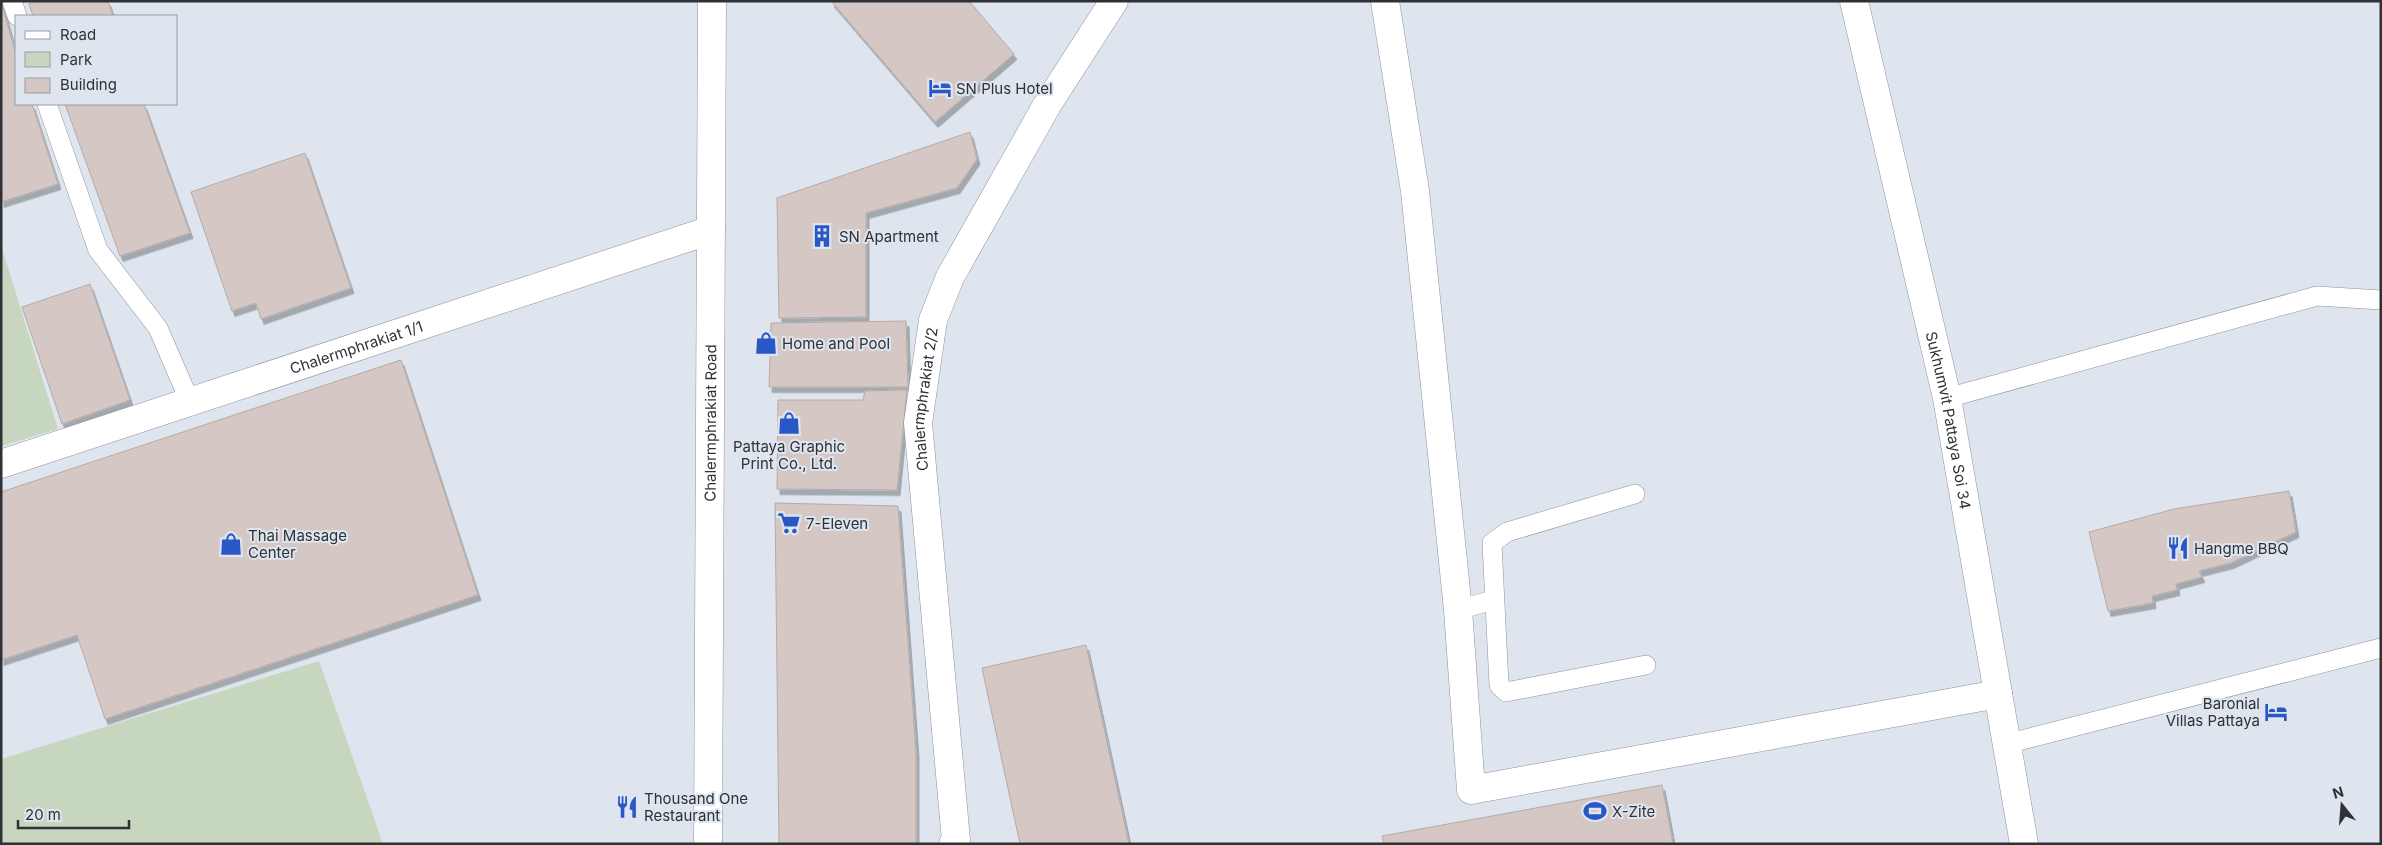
<svg xmlns="http://www.w3.org/2000/svg" width="2382" height="845" viewBox="0 0 2382 845" font-family="Inter,sans-serif">
	<style>
		.green { fill: #c7d6be }
		.building { fill: #d4c7c4; stroke: #b6aaa6; filter: url(#shadow) }
		.lines { fill: none; stroke-linecap: round; stroke-linejoin: round }
		.lane-casing { stroke: #8d939c; stroke-width: 20 }
		.street-casing { stroke: #8d939c; stroke-width: 29 }
		.secondary-casing { stroke: #8d939c; stroke-width: 29 }
		.lane { stroke: #fff; stroke-width: 19 }
		.street { stroke: #fff; stroke-width: 28 }
		.secondary { stroke: #fff; stroke-width: 28 }
		.labels { text-anchor: middle; dominant-baseline: central; stroke-width: 4; stroke-linejoin: round; paint-order: stroke }
		.poi-label { font-size: 15px; fill: #2f3135; stroke: #dee5ef; text-anchor: start }
		.street-label { font-size: 15px; fill: #2f3135; stroke: #dee5ef }
	</style>
	<defs>
		<filter id="shadow"><feDropShadow dx="3" dy="5.5" stdDeviation="0" flood-color="#0004"/></filter>
	</defs>
	<rect width="100%" height="100%" fill="#dee5ef"/>
	<g class="green">
		<path d="M1,245l57,184 -57,17z"/>
		<path d="M319,661l64,183h-382v-85z"/>
	</g>
	<g class="building">
		<path d="M1,1l15,53v50h16l26,80 -57,18z"/>
		<path d="M36,1h72l5,15h-80l-4,-12z"/>
		<path d="M831,1h138l45,53 -79,68z"/>
		<path d="M65,104h79l46,129 -70,23z"/>
		<path d="M970,132l7,27 -20,29 -91,25v104l-87,1 -2,-120z"/>
		<path d="M305,153l46,135 -90,31 -5,-16 -24,8 -41,-119z"/>
		<path d="M90,284l40,116 -68,24 -40,-117z"/>
		<path d="M906,321l2,66h-139l2,-64z"/>
		<path d="M401,360l77,235 -373,124 -28,-84 -76,25v-168z"/>
		<path d="M907,390l-10,100 -120,-1 1,-89h85l2,-9z"/>
		<path d="M2289,491l7,41 -65,31 -32,8 3,6 -26,7 1,6 -25,6 1,7 -45,8 -19,-79 85,-23z"/>
		<path d="M775,503l123,3 18,246v92h-137z"/>
		<path d="M1086,645l43,199h-109l-38,-176z"/>
		<path d="M1662,785l11,59h-289l-2,-8z"/>
	</g>
	<g class="lines">
		<defs>
			<g id="lane">
				<path d="M12,1l5,15"/>
				<path d="M47,104l51,146 60,78 32,74"/>
				<path d="M1947,398l370,-102 64,4"/>
				<path d="M1635,494l-128,38 -15,11 7,142 7,7 140,-27"/>
				<path d="M1458,610l35,-10"/>
				<path d="M2006,744l375,-96"/>
			</g>
			<g id="street">
				<path d="M1385,1l30,190 43,419 13,180 527,-96"/>
				<path id="s1" d="M1854,1l93,397 77,446"/>
				<path id="s2" d="M1,464l710,-234"/>
				<path id="s3" d="M953,844l3,-4 -38,-417 15,-103 17,-43 97,-172 67,-104"/>
			</g>
			<g id="secondary">
				<path id="s4" d="M708,844l4,-843"/>
			</g>
		</defs>
		<use href="#lane" class="lane-casing"/>
		<use href="#street" class="street-casing"/>
		<use href="#secondary" class="secondary-casing"/>
		<use href="#lane" class="lane"/>
		<use href="#street" class="street"/>
		<use href="#secondary" class="secondary"/>
	</g>
	<defs>
		<symbol id="hotel-bare" viewBox="-9 -9 18 18"><path d="M-6-4.5h1.5V1H6V5H4.5V3h-9V5H-6ZM-4 0a1.8 1.8 0 1 1 3.6 0ZM.5 0V-2.5h3Q6-2.5 6 0Z" fill="#2957c6" stroke="#dee5ef" stroke-width="2.5" paint-order="stroke"/></symbol>
		<symbol id="building-bare" viewBox="-9 -9 18 18"><path d="M-4-6H4V6H1V3H-1V6H-4ZM-2.5-4.3h1.7v1.8h-1.7ZM.8-4.3h1.7v1.8H.8ZM-2.5-1h1.7V.8h-1.7ZM.8-1h1.7V.8H.8Z" fill="#2957c6" stroke="#dee5ef" stroke-width="2.5" paint-order="stroke"/></symbol>
		<symbol id="shop-bare" viewBox="-9 -9 18 18"><path d="M-5-2.5h2.3a2.7 3.5 0 0 1 5.4 0H5L5.5 6h-11ZM-1.5-2.5h3a1.5 2.3 0 0 0-3 0Z" fill="#2957c6" stroke="#dee5ef" stroke-width="2.5" paint-order="stroke"/></symbol>
		<symbol id="supermarket-bare" viewBox="-9 -9 18 18"><path d="M-6-5.5h2.5l.6 2H6L4.5 2H-2.5L-4.4-4H-6ZM-1.5 3.2a1.3 1.3 0 1 0 .1 0ZM3 3.2a1.3 1.3 0 1 0 .1 0Z" fill="#2957c6" stroke="#dee5ef" stroke-width="2.5" paint-order="stroke"/></symbol>
		<symbol id="restaurant-bare" viewBox="-9 -9 18 18"><path d="M-5-6h1v4h1v-4h1v4h1v-4h1v5L-1.5 .5V6h-2V.5L-5-1ZM5-6V6H3V1.5H1.5Q1.5-4 5-6Z" fill="#2957c6" stroke="#dee5ef" stroke-width="2.5" paint-order="stroke"/></symbol>
		<symbol id="stadium-bare" viewBox="-9 -9 18 18"><path d="M0-5a6.5 5 0 1 0 0 10a6.5 5 0 1 0 0-10ZM-3.5-1.8h7v3.6h-7Z" fill="#2957c6" stroke="#dee5ef" stroke-width="2.5" paint-order="stroke"/></symbol>
	</defs>
	<g fill-rule="evenodd">
		<use href="#hotel-bare" x="924" y="72" width="32" height="32"/>
		<use href="#building-bare" x="806" y="220" width="32" height="32"/>
		<use href="#shop-bare" x="750" y="327" width="32" height="32"/>
		<use href="#shop-bare" x="773" y="407" width="32" height="32"/>
		<use href="#supermarket-bare" x="773" y="507" width="32" height="32"/>
		<use href="#shop-bare" x="215" y="528" width="32" height="32"/>
		<use href="#restaurant-bare" x="2162" y="532" width="32" height="32"/>
		<use href="#hotel-bare" x="2260" y="696" width="32" height="32"/>
		<use href="#restaurant-bare" x="611" y="791" width="32" height="32"/>
		<use href="#stadium-bare" x="1579" y="795" width="32" height="32"/>
	</g>
	<g class="labels">
		<g class="poi-label">
			<text x="956" y="88">SN Plus Hotel</text>
			<text x="839" y="236">SN Apartment</text>
			<text x="782" y="343">Home and Pool</text>
			<text x="789" y="446" text-anchor="middle">Pattaya Graphic<tspan x="789" dy="17">Print Co., Ltd.</tspan></text>
			<text x="806" y="523">7-Eleven</text>
			<text x="248" y="535">Thai Massage<tspan x="248" dy="17">Center</tspan></text>
			<text x="2194" y="548">Hangme BBQ</text>
			<text x="2260" y="703" text-anchor="end">Baronial<tspan x="2260" dy="17">Villas Pattaya</tspan></text>
			<text x="644" y="798">Thousand One<tspan x="644" dy="17">Restaurant</tspan></text>
			<text x="1612" y="811">X-Zite</text>
		</g>
		<g class="street-label">
			<text stroke="none"><textPath href="#s2" startOffset="374">Chalermphrakiat 1/1</textPath></text>
			<text stroke="none"><textPath href="#s3" startOffset="448">Chalermphrakiat 2/2</textPath></text>
			<text stroke="none"><textPath href="#s1" startOffset="430">Sukhumvit Pattaya Soi 34</textPath></text>
			<text stroke="none"><textPath href="#s4" startOffset="421">Chalermphrakiat Road</textPath></text>
		</g>
	</g>
	<rect width="2382" height="845" fill="none" stroke="#2f3135" stroke-width="5"/>
	<rect x="15" y="15" width="162" height="90" fill="#dee5ef" stroke="#989da5"/>
	<rect x="25" y="31" width="25" height="8" fill="#ffffff" stroke="#989da5"/>
	<text x="60" y="40" font-size="15" fill="#2f3135">Road</text>
	<rect x="25" y="52" width="25" height="15" fill="#c7d6be" stroke="#989da5"/>
	<text x="60" y="65" font-size="15" fill="#2f3135">Park</text>
	<rect x="25" y="78" width="25" height="15" fill="#d4c7c4" stroke="#989da5"/>
	<text x="60" y="90" font-size="15" fill="#2f3135">Building</text>
	<g transform="translate(2342 805) rotate(343)" stroke="#dee5ef" stroke-width="4" paint-order="stroke">
	<path d="M0-4L9 19L0 12L-9 19Z" fill="#2f3135"/>
	<text y="-8" font-size="14" font-weight="bold" text-anchor="middle" fill="#2f3135">N</text>
	</g>
	<path d="M18 820v8h111v-8" fill="none" stroke="#2f3135" stroke-width="2.5"/>
	<text x="25" y="820" font-size="15" fill="#2f3135" stroke="#dee5ef" stroke-width="4" paint-order="stroke">20 m</text>
</svg>
